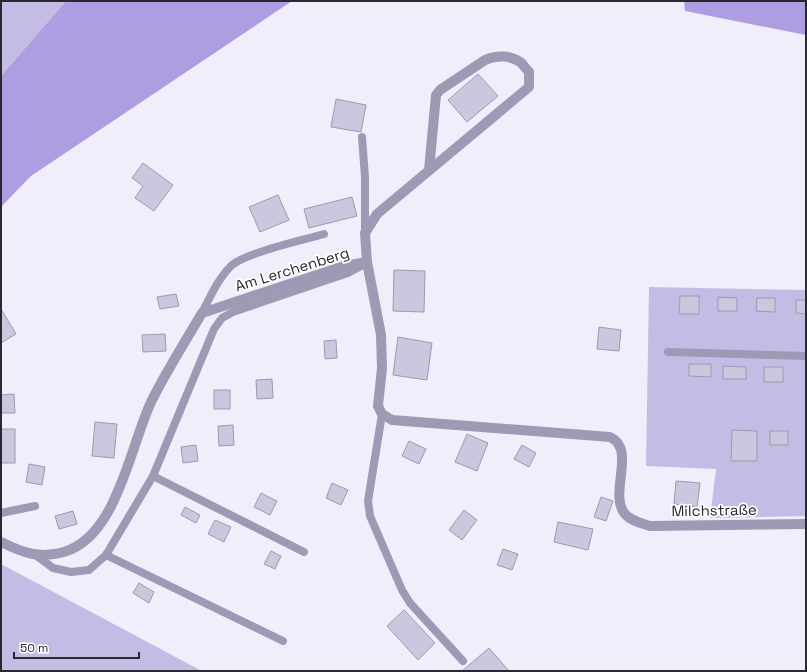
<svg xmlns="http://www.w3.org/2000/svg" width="807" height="672" viewBox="0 0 807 672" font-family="'Space Grotesk',sans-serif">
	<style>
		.green { fill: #c5bce6 }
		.forest { fill: #ae9ee1 }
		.building { fill: #ccc7de; stroke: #9d99ae }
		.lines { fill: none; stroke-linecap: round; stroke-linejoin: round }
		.lane { stroke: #9f99b6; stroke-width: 8 }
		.street { stroke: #9f99b6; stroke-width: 10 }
		.labels { text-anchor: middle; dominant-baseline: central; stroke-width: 3.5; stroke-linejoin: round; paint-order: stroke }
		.street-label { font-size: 15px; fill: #292730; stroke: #fff }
	</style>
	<rect width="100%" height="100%" fill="#f1eefc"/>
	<g class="green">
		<path d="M1,1h65l-65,75z"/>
		<path d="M649,287l157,3v226l-96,2 6,-49 -70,-3z"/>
		<path d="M1,564l201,107h-201z"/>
	</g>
	<g class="forest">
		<path d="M66,1h226l-261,175 -30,31v-131z"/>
		<path d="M684,1h122v34l-121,-24z"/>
	</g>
	<g class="building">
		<path d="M478,74l20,22 -31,26 -19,-22z"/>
		<path d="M336,99l30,6 -5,27 -30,-5z"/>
		<path d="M143,163l30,22 -19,26 -19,-13 8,-12 -11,-8z"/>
		<path d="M278,195l11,25 -29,12 -11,-25z"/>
		<path d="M352,197l5,19 -48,12 -5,-19z"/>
		<path d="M394,270l31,1 -1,41 -31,-1z"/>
		<path d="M176,294l3,12 -19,3 -3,-12z"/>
		<path d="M680,296h19v18h-20z"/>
		<path d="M718,297l19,1v13h-19z"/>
		<path d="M757,298h18v14l-19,-1z"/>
		<path d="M796,300h10v14l-10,-1z"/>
		<path d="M1,309l15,25 -15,9z"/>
		<path d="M599,327l22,3 -2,21 -22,-2z"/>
		<path d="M165,334l1,17 -23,1 -1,-17z"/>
		<path d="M398,337l34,6 -5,37 -34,-5z"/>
		<path d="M336,340l1,18 -12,1 -1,-18z"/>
		<path d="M689,364h22v13l-22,-1z"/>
		<path d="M723,366l23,1v12h-23z"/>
		<rect x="764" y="367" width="19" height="15"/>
		<path d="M272,379l1,19 -16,1 -1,-19z"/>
		<rect x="214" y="390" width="16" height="19"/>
		<path d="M14,394l1,19h-14v-18z"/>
		<path d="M95,422l22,2 -3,34 -22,-2z"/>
		<path d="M233,425l1,20 -15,1 -1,-20z"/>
		<rect x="1" y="429" width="14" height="34"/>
		<path d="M732,430l25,1v30h-26z"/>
		<rect x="770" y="431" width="18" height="14"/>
		<path d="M467,434l21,9 -11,28 -22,-9z"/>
		<path d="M409,441l17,8 -7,15 -17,-8z"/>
		<path d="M196,445l2,16 -15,2 -2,-16z"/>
		<path d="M522,445l14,8 -7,14 -15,-8z"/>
		<path d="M29,464l16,3 -3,18 -16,-3z"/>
		<path d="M676,481l24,2 -3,24 -23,-3z"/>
		<path d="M332,483l16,7 -7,15 -15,-7z"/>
		<path d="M261,493l16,8 -7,14 -16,-8z"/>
		<path d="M601,497l12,4 -7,20 -12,-4z"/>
		<path d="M185,507l15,8 -4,8 -15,-8z"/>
		<path d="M464,510l13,10 -15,20 -13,-10z"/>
		<path d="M73,511l4,13 -18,5 -4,-13z"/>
		<path d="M215,520l16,7 -7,15 -16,-8z"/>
		<path d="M558,522l35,7 -5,21 -34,-8z"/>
		<path d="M503,549l15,5 -6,16 -15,-5z"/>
		<path d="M271,551l10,5 -6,13 -11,-5z"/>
		<path d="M139,583l15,9 -5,11 -16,-10z"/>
		<path d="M404,610l31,33 -17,17 -31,-34z"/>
		<path d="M489,648l20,23h-47z"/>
	</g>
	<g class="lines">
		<g class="lane">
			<path d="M362,137l3,40v55"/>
			<path d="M202,313c8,-16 16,-34 29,-47 13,-13 73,-26 93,-32"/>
			<path d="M668,352l138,4"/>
			<path d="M382,414l-14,87 2,15 32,74 8,13 53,58"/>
			<path d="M153,476l151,76"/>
			<path d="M1,513l34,-7"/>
			<path d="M106,555l177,86"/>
			<path d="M37,556l16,12 18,4 18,-2 17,-15 47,-79 61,-147 8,-11 11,-6 115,-39 17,-9"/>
		</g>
		<g class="street">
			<path d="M367,262l-2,-29 12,-19 152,-127v-15c-3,-3 -6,-8 -9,-10 -10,-7 -24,-7 -35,-2l-45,30 -4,5 -7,75"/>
			<path d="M1,542c22,11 39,17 63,10 54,-16 66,-107 88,-152 15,-30 33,-58 50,-87l142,-47 23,-4 14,73 1,33 -4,38 4,8 10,6 218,17c27,12 -2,57 15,77 6,7 16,9 25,12l156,-2"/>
		</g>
	</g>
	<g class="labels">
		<g class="street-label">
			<text transform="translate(292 269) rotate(-17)">Am Lerchenberg</text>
			<text transform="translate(714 510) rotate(-1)">Milchstraße</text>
		</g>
	</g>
	<rect width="807" height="672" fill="none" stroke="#292730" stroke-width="4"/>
	<path d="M14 652v6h125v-6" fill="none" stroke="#292730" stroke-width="2"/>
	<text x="20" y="652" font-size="12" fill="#292730" stroke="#ffffff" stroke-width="3" paint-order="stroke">50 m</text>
</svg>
